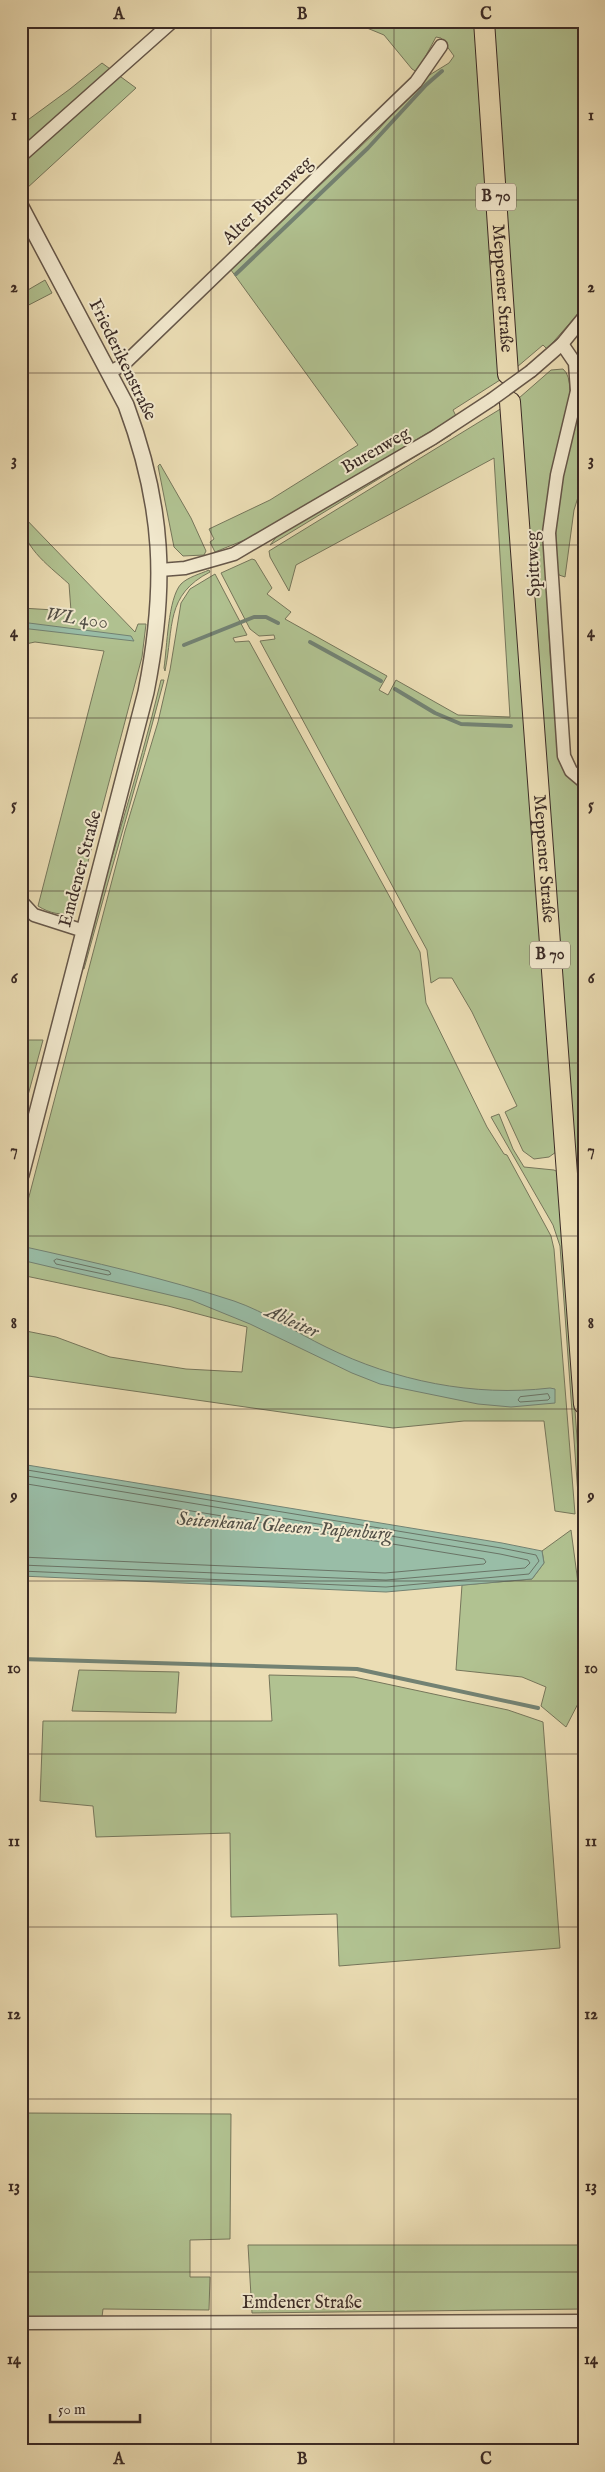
<svg xmlns="http://www.w3.org/2000/svg" width="605" height="2472" viewBox="0 0 605 2472" font-family="'IM FELL English',serif">
	<style>
		.green { fill: #b1c291; stroke: #76765b }
		.water { fill: #99bda7; stroke: #738273 }
		.lines { fill: none; stroke-linecap: round; stroke-linejoin: round }
		.shore { stroke: #6a7466; stroke-width: 1 }
		.stream { stroke: #738273; stroke-width: 4 }
		.minor-casing { stroke: #665749; stroke-width: 15 }
		.tertiary-casing { stroke: #665749; stroke-width: 18 }
		.primary-casing { stroke: #3a2a25; stroke-width: 22 }
		.minor { stroke: #f2e9ce; stroke-width: 12 }
		.tertiary { stroke: #f2e9ce; stroke-width: 15 }
		.primary { stroke: #ebddb4; stroke-width: 20 }
		.minor-bridge-casing { stroke: #665749; stroke-width: 15; stroke-linecap: butt }
		.minor-bridge { stroke: #f2e9ce; stroke-width: 12 }
		.grid { fill: none; stroke: #3a2a25; stroke-width: 1; stroke-opacity: 0.55 }
		.labels { text-anchor: middle; dominant-baseline: central; stroke-width: 4; stroke-linejoin: round; paint-order: stroke }
		.shield { fill: #f2e9ce; stroke: #716358; stroke-width: 1 }
		.shield-label { font-size: 16px; font-weight: bold; fill: #3a2a25 }
		.street-label { font-size: 18px; fill: #3a2a25; stroke: #f2e9ce }
		.water-label { font-size: 19px; font-style: italic; fill: #524f46; stroke: #f2e9ce }
		.neatline { fill: none; stroke: #3a2a25; stroke-width: 2 }
		.grid-label { font-size: 16px; text-anchor: middle; font-weight: bold; fill: #3a2a25 }
	</style>
	<rect width="100%" height="100%" fill="#ebddb4"/>
	<filter id="stains"><feTurbulence type="fractalNoise" baseFrequency=".004" numOctaves="4"/><feColorMatrix values="0 0 0 0 .2 0 0 0 0 .09 0 0 0 0 .02 0 0 0 .5 -.17"/></filter>
	<radialGradient id="worn" r=".72"><stop offset=".6" stop-color="#630" stop-opacity="0"/><stop offset="1" stop-color="#630" stop-opacity=".3"/></radialGradient>
	<g class="green">
		<path d="M365,21h109l26,359 -47,30 3,6 -166,99 -43,24 -32,13 -5,-10 4,-3 -5,-10 61,-29 88,-55 -127,-175 148,-141 44,-50 26,-16 5,-7 -13,-18 -5,-1 -19,35 -5,-3 -28,-34 -17,-7z"/>
		<path d="M491,21h93v286l-37,42 -4,-4 -26,22z"/>
		<path d="M102,63l34,25 -110,101 -5,-10v-54l49,-36z"/>
		<path d="M45,280l7,13 -31,16v-15z"/>
		<path d="M584,338v140l-10,32 -9,67 -6,-2 -2,-7 -2,-54 27,-134 -3,-28z"/>
		<path d="M563,369c20,16 -11,93 -14,117 -8,89 3,181 9,271l11,19 15,12v498l-65,-888 32,-28z"/>
		<path d="M502,408l54,744 -7,5 -15,2 -11,-8 -18,-39 12,-6 -45,-94 -20,-34h-13l-8,5 -4,-33 -167,-309 15,-2 -1,-4 -15,1 -9,-7 -29,-56 31,-14 3,1 17,28 -5,6 24,18 -6,7 102,57 -8,14 9,5 8,-15 62,35 52,2 -16,-259 -198,107 -7,26 -19,-34 -1,-6z"/>
		<path d="M450,433l1,2 -181,110 8,-10z"/>
		<path d="M160,464l31,54 15,33 -2,4 -21,1 -9,-9 -16,-81z"/>
		<path d="M21,514l114,118 3,-8h8l-4,33 -67,254c-12,6 -26,2 -37,-5l66,-255 -69,-9 -14,3v-37l50,3 -2,-27c-23,-21 -48,-37 -48,-70z"/>
		<path d="M209,570l1,2c-45,23 -36,55 -45,99l-1,-3c3,-20 4,-70 17,-84 7,-7 19,-10 28,-14z"/>
		<path d="M215,574l32,61 -14,3 2,4 14,-1 171,311 6,51 61,124 17,27 3,1 44,81 3,13 21,265 -20,-3 -11,-90h-80l-71,7 -372,-53v-45l35,7 54,20 76,12 56,3 5,-45 -79,-21 -147,-31v-48l104,-396 33,-109 12,-52 11,-67 9,-14z"/>
		<path d="M161,680h3c-25,97 -54,192 -80,289l-3,-1c25,-97 57,-191 80,-288z"/>
		<path d="M21,1040h22l-22,81z"/>
		<path d="M499,1114l14,35 11,18 30,3 4,2 25,350h-3l-20,-276 -7,-21 -62,-108z"/>
		<path d="M571,1530l7,53 6,109 -18,35 -25,-21 5,-19 -24,-10 -66,-7 6,-85 70,-6 12,-16 -2,-12z"/>
		<path d="M79,1670l100,2 -3,41 -104,-2z"/>
		<path d="M269,1675l85,2 154,33 35,12 17,226 -221,18 -2,-52 -106,3 -1,-84 -134,4 -3,-31 -53,-5 3,-80h229z"/>
		<path d="M21,2113l210,1 -1,125 -40,1v37h20l-1,33 -106,-1 -1,8h-79z"/>
		<path d="M248,2245h336v64l-332,4z"/>
	</g>
	<g class="water">
		<path d="M21,622l110,14 3,5 -113,-13z"/>
		<path d="M21,1246c72,16 143,32 213,55 32,11 61,31 92,46 69,34 148,50 224,41l5,1v14l-44,4 -33,-3 -98,-20 -28,-11 -102,-49 -59,-24 -170,-40z"/>
		<path d="M21,1464l481,79 40,8 2,12 -12,16 -146,13 -365,-16z"/>
	</g>
	<g class="lines">
		<g class="shore">
			<path d="M57,1259l52,12 2,3 -3,1 -52,-11 -2,-3z"/>
			<path d="M548,1394l2,4 -2,2 -28,2 -2,-2 2,-3z"/>
			<path d="M21,1469l480,79 35,7 3,6 -10,13 -143,13 -365,-16"/>
			<path d="M21,1475l479,79 28,6 2,3 -5,5 -139,12 -365,-15"/>
			<path d="M21,1483l463,76 2,3 -2,2 -99,9 -364,-16"/>
		</g>
		<g class="stream">
			<path d="M236,274l132,-126 58,-63 16,-14"/>
			<path d="M310,642l71,39"/>
			<path d="M184,645l70,-28h12l12,6"/>
			<path d="M395,689l40,24 26,11 50,2"/>
			<path d="M21,1659l336,10 181,39"/>
		</g>
		<defs>
			<g id="minor">
				<path d="M21,156l152,-135"/>
				<path d="M562,344l13,19 2,28 -20,84 -8,58 15,223 7,15 13,11"/>
				<path d="M531,371l31,-27 22,-27"/>
				<path d="M110,372l13,-7 293,-283 25,-36"/>
				<path d="M160,570l25,-2 49,-14 199,-116 58,-38"/>
				<path d="M21,901l13,14 50,16"/>
				<path d="M21,2323l563,-2"/>
			</g>
			<path id="tertiary" d="M21,207l105,198c38,102 41,181 20,287l-125,483"/>
			<g id="primary">
				<path id="s1" d="M484,21l24,353"/>
				<path id="s2" d="M510,402l74,1002"/>
			</g>
		</defs>
		<use href="#minor" class="minor-casing"/>
		<use href="#tertiary" class="tertiary-casing"/>
		<use href="#primary" class="primary-casing"/>
		<use href="#minor" class="minor"/>
		<use href="#tertiary" class="tertiary"/>
		<use href="#primary" class="primary"/>
		<defs>
			<path id="minor-bridge" d="M491,400l40,-29"/>
		</defs>
		<use href="#minor-bridge" class="minor-bridge-casing"/>
		<use href="#minor-bridge" class="minor-bridge"/>
	</g>
	<path class="grid" d="M211,21v2430M394,21v2430M21,200h563M21,373h563M21,545h563M21,718h563M21,891h563M21,1063h563M21,1236h563M21,1409h563M21,1581h563M21,1754h563M21,1927h563M21,2099h563M21,2272h563"/>
	<g class="labels">
		<g class="shield">
			<rect x="476" y="183.5" width="40" height="27" rx="4"/>
			<rect x="530" y="941.5" width="40" height="27" rx="4"/>
		</g>
		<g class="shield-label">
			<text x="496" y="197">B 70</text>
			<text x="550" y="955">B 70</text>
		</g>
		<g class="street-label">
			<text transform="translate(268 201) rotate(-44)">Alter Burenweg</text>
			<text stroke="none"><textPath href="#s1" startOffset="268">Meppener Straße</textPath></text>
			<text transform="translate(122 360) rotate(64)">Friederikenstraße</text>
			<text transform="translate(376 451) rotate(-30)">Burenweg</text>
			<text transform="translate(534 564) rotate(-92)">Spittweg</text>
			<text stroke="none"><textPath href="#s2" startOffset="458">Meppener Straße</textPath></text>
			<text transform="translate(81 869) rotate(-75)">Emdener Straße</text>
			<text x="302" y="2303">Emdener Straße</text>
		</g>
		<g class="water-label">
			<text transform="translate(77 619) rotate(8)">WL 400</text>
			<text transform="translate(292 1322) rotate(24)">Ableiter</text>
			<text transform="translate(284 1527) rotate(4)">Seitenkanal Gleesen-Papenburg</text>
		</g>
	</g>
	<rect width="605" height="2472" fill="none" stroke="#ebddb4" stroke-width="55"/>
	<path d="M50 2414v8h90v-8" fill="none" stroke="#3a2a25" stroke-width="2.5"/>
	<text x="58" y="2414" font-size="15" fill="#3a2a25" stroke="#f2e9ce" stroke-width="4" paint-order="stroke">50 m</text>
	<rect x="28" y="28" width="550" height="2416" class="neatline"/>
	<g class="grid-label">
		<text x="119" y="19">A</text>
		<text x="302" y="19">B</text>
		<text x="486" y="19">C</text>
		<text x="14" y="120">1</text>
		<text x="591" y="120">1</text>
		<text x="14" y="292">2</text>
		<text x="591" y="292">2</text>
		<text x="14" y="465">3</text>
		<text x="591" y="465">3</text>
		<text x="14" y="637">4</text>
		<text x="591" y="637">4</text>
		<text x="14" y="810">5</text>
		<text x="591" y="810">5</text>
		<text x="14" y="983">6</text>
		<text x="591" y="983">6</text>
		<text x="14" y="1155">7</text>
		<text x="591" y="1155">7</text>
		<text x="14" y="1328">8</text>
		<text x="591" y="1328">8</text>
		<text x="14" y="1501">9</text>
		<text x="591" y="1501">9</text>
		<text x="14" y="1673">10</text>
		<text x="591" y="1673">10</text>
		<text x="14" y="1846">11</text>
		<text x="591" y="1846">11</text>
		<text x="14" y="2019">12</text>
		<text x="591" y="2019">12</text>
		<text x="14" y="2191">13</text>
		<text x="591" y="2191">13</text>
		<text x="14" y="2364">14</text>
		<text x="591" y="2364">14</text>
		<text x="119" y="2464">A</text>
		<text x="302" y="2464">B</text>
		<text x="486" y="2464">C</text>
	</g>
	<rect width="100%" height="100%" filter="url(#stains)"/>
	<rect width="100%" height="100%" fill="url(#worn)"/>
</svg>
